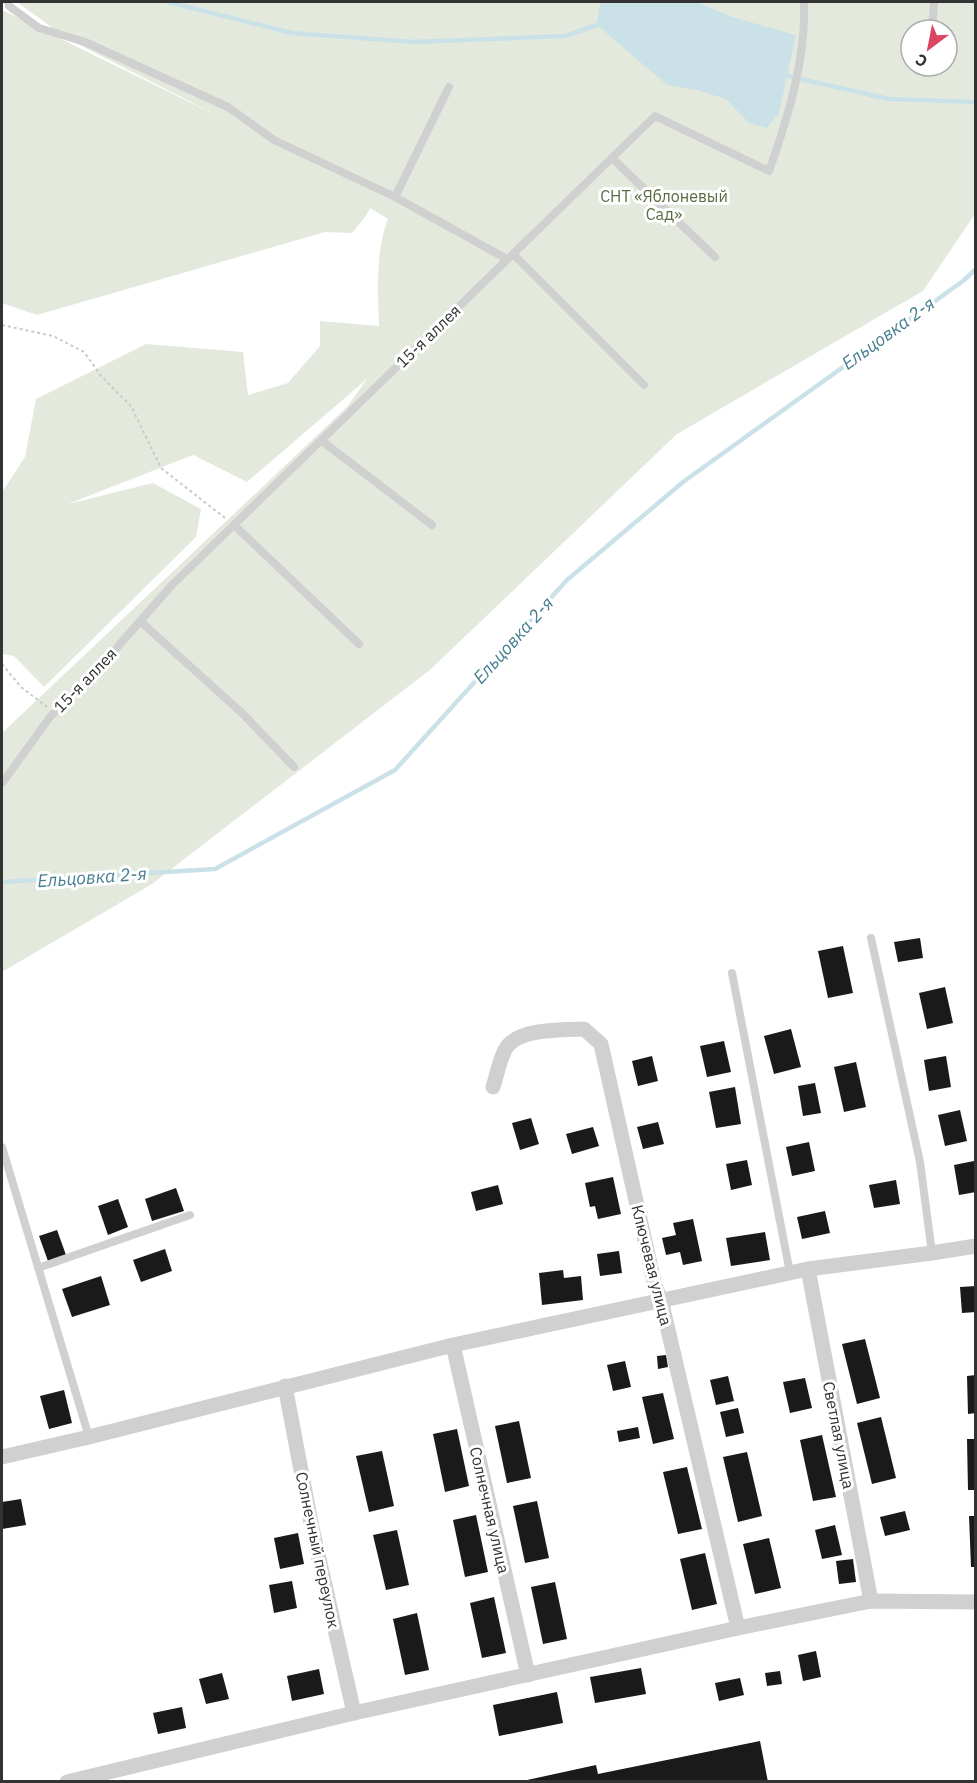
<svg xmlns="http://www.w3.org/2000/svg" width="977" height="1783" viewBox="0 0 977 1783" font-family="'IBM Plex Sans',sans-serif">
	<style>
		.green { fill: #e4e9dd; fill-rule: evenodd }
		.water { fill: #cbe1e8 }
		.lines { fill: none; stroke-linecap: round; stroke-linejoin: round }
		.stream { stroke: #cbe1e8; stroke-width: 4.5 }
		.building { fill: #1a1a1a }
		.path { stroke: #cacaca; stroke-width: 2; stroke-dasharray: 3 3; stroke-linecap: butt }
		.lane { stroke: #d0d0d0; stroke-width: 8 }
		.street { stroke: #d0d0d0; stroke-width: 15 }
		.labels { text-anchor: middle; dominant-baseline: central; stroke-width: 6; stroke-linejoin: round; paint-order: stroke }
		.park-label { font-size: 16px; fill: #5c6c42; stroke: #fff }
		.street-label { font-size: 16px; fill: #333; stroke: #fff }
		.water-label { font-size: 18px; font-style: italic; fill: #457e91; stroke: #fff }
	</style>
	<rect width="100%" height="100%" fill="#fff"/>
	<path class="green" d="M17,2h958v212l-52,77 -246,143 -246,235 -279,215 -150,88v-239l345,-326 20,-28 -120,103 -54,-27 -125,49 85,-21 48,26 -5,28 -152,150 -30,-31 -12,-2v-162l23,-35 11,-58 110,-55 97,8 5,43 40,-12 32,-37v-25l59,5c-1,-34 -4,-74 9,-107l-18,-11 -4,8 -14,17 -27,-1 -288,83 -35,-12v-293l222,109 -156,-80zM911,30h36v36h-36z"/>
	<path class="water" d="M600,2h97l35,15 64,18 -17,78 -12,15 -18,-5 -23,-24 -29,-9 -30,-5 -70,-60z"/>
	<g class="lines">
		<g class="stream">
			<path d="M168,2l124,31 122,9 151,-6 32,-11"/>
			<path d="M787,76l102,23 87,3"/>
			<path d="M2,882l213,-13 180,-99 172,-190 116,-98 280,-201 13,-12"/>
		</g>
	</g>
	<g class="building">
		<path d="M920,938l3,20 -25,4 -4,-20z"/>
		<path d="M843,946l10,47 -25,5 -10,-47z"/>
		<path d="M945,987l8,36 -26,6 -8,-36z"/>
		<path d="M791,1029l10,38 -27,7 -10,-38z"/>
		<path d="M724,1041l7,31 -24,5 -7,-31z"/>
		<path d="M652,1056l6,25 -20,5 -6,-25z"/>
		<path d="M946,1056l5,31 -22,4 -5,-31z"/>
		<path d="M856,1062l10,45 -22,5 -10,-45z"/>
		<path d="M815,1083l6,30 -18,3 -5,-30z"/>
		<path d="M735,1087l6,37 -25,4 -7,-36z"/>
		<path d="M960,1110l7,31 -22,5 -7,-31z"/>
		<path d="M531,1118l8,26 -19,6 -8,-27z"/>
		<path d="M658,1122l6,22 -21,5 -6,-22z"/>
		<path d="M593,1127l6,19 -27,8 -6,-20z"/>
		<path d="M809,1142l6,29 -23,5 -6,-29z"/>
		<path d="M747,1160l5,25 -21,5 -5,-26z"/>
		<path d="M974,1161l2,31 -17,3 -5,-30z"/>
		<path d="M613,1177l8,37 -23,5 -3,-13 -5,1 -5,-24z"/>
		<path d="M896,1180l4,24 -26,4 -5,-23z"/>
		<path d="M498,1185l5,19 -27,7 -5,-19z"/>
		<path d="M176,1188l8,23 -32,10 -7,-22z"/>
		<path d="M118,1199l10,28 -20,8 -10,-29z"/>
		<path d="M825,1211l5,22 -28,6 -5,-22z"/>
		<path d="M693,1219l9,42 -19,4 -3,-13 -14,3 -4,-17 14,-3 -3,-12z"/>
		<path d="M57,1230l9,25 -18,6 -9,-25z"/>
		<path d="M765,1232l5,28 -39,6 -5,-28z"/>
		<path d="M165,1249l7,22 -31,11 -8,-22z"/>
		<path d="M619,1251l3,22 -22,3 -3,-22z"/>
		<path d="M563,1270l1,8 17,-2 2,24 -41,5 -3,-32z"/>
		<path d="M101,1276l9,29 -38,12 -10,-28z"/>
		<path d="M976,1286v26l-14,1 -2,-26z"/>
		<path d="M865,1339l15,59 -23,6 -15,-60z"/>
		<path d="M666,1355l2,12 -10,2 -1,-13z"/>
		<path d="M625,1361l6,26 -18,4 -6,-26z"/>
		<path d="M976,1375v38l-8,1 -1,-38z"/>
		<path d="M728,1376l6,25 -18,4 -6,-25z"/>
		<path d="M805,1378l7,30 -22,5 -7,-31z"/>
		<path d="M64,1390l8,33 -23,6 -9,-33z"/>
		<path d="M663,1393l11,46 -21,5 -11,-47z"/>
		<path d="M738,1408l6,25 -18,4 -6,-25z"/>
		<path d="M881,1417l15,61 -24,6 -15,-61z"/>
		<path d="M519,1421l12,57 -24,5 -12,-57z"/>
		<path d="M638,1427l2,11 -21,4 -2,-11z"/>
		<path d="M457,1429l12,57 -24,6 -12,-58z"/>
		<path d="M822,1435l14,62 -23,4 -13,-61z"/>
		<path d="M967,1439h9v51h-8z"/>
		<path d="M382,1451l12,55 -25,6 -13,-56z"/>
		<path d="M747,1452l15,64 -24,6 -15,-65z"/>
		<path d="M687,1467l15,62 -24,5 -15,-62z"/>
		<path d="M21,1499l5,26 -24,4v-27z"/>
		<path d="M537,1501l12,57 -24,5 -12,-57z"/>
		<path d="M905,1511l5,19 -25,6 -5,-19z"/>
		<path d="M476,1515l12,57 -23,5 -12,-57z"/>
		<path d="M969,1516h7v51h-5z"/>
		<path d="M835,1525l7,30 -20,4 -7,-29z"/>
		<path d="M397,1530l12,55 -23,5 -13,-55z"/>
		<path d="M298,1533l6,31 -24,5 -6,-31z"/>
		<path d="M769,1538l12,50 -26,6 -12,-50z"/>
		<path d="M705,1553l12,51 -25,6 -12,-51z"/>
		<path d="M853,1559l3,23 -17,2 -3,-23z"/>
		<path d="M292,1581l5,27 -23,5 -5,-28z"/>
		<path d="M555,1582l12,57 -24,5 -12,-57z"/>
		<path d="M494,1597l12,56 -24,5 -12,-55z"/>
		<path d="M417,1613l12,57 -24,5 -12,-56z"/>
		<path d="M816,1651l5,26 -18,4 -5,-26z"/>
		<path d="M641,1668l5,26 -51,9 -5,-26z"/>
		<path d="M319,1669l5,25 -32,7 -5,-25z"/>
		<path d="M780,1671l2,13 -15,2 -2,-13z"/>
		<path d="M222,1673l7,26 -23,5 -7,-25z"/>
		<path d="M740,1678l4,17 -25,6 -4,-18z"/>
		<path d="M557,1692l6,31 -64,13 -6,-31z"/>
		<path d="M182,1707l4,21 -28,6 -5,-21z"/>
		<path d="M760,1741l8,41h-250l78,-17 2,9z"/>
	</g>
	<g class="lines">
		<g class="path">
			<path d="M2,325l51,11 31,16 17,24 30,30 30,62 64,50"/>
			<path d="M2,664l19,23 26,20"/>
		</g>
		<g class="lane">
			<path d="M8,2l1,4 30,22 46,14 143,65 46,33 121,57 112,62"/>
			<path d="M932,30l2,-28"/>
			<path d="M612,158l103,99"/>
			<path d="M395,197l54,-110"/>
			<path d="M513,254l131,131"/>
			<path d="M322,441l110,84"/>
			<path d="M234,525l125,119"/>
			<path d="M140,621l103,93 51,53"/>
			<path d="M3,782l47,-65 50,-50 71,-81 484,-470 114,55c19,-54 37,-111 35,-169"/>
			<path d="M871,938l49,224 12,91"/>
			<path d="M732,973l58,300"/>
			<path d="M2,1147l87,290"/>
			<path d="M38,1268l152,-53"/>
		</g>
		<g class="street">
			<path d="M493,1087c4,-12 6,-26 12,-37 11,-22 57,-20 79,-21l17,15 54,242 6,14 77,328"/>
			<path d="M808,1269l63,332"/>
			<path d="M453,1345l75,330"/>
			<path d="M285,1386l27,142 42,185"/>
			<path d="M2,1457l87,-20 364,-92 355,-76 124,-16 44,-7"/>
			<path d="M67,1782l287,-69 384,-85 133,-27 105,1"/>
		</g>
	</g>
	<g class="labels">
		<g class="park-label">
			<text x="664" y="196">СНТ «Яблоневый<tspan x="664" dy="18">Сад»</tspan></text>
		</g>
		<g class="street-label">
			<text transform="translate(428 336) rotate(-44)">15-я аллея</text>
			<text transform="translate(85 680) rotate(-46)">15-я аллея</text>
			<text transform="translate(652 1265) rotate(76)">Ключевая улица</text>
			<text transform="translate(839 1435) rotate(79)">Светлая улица</text>
			<text transform="translate(490 1510) rotate(77)">Солнечная улица</text>
			<text transform="translate(318 1550) rotate(78)">Солнечный переулок</text>
		</g>
		<g class="water-label">
			<text transform="translate(888 333) rotate(-36)">Ельцовка 2-я</text>
			<text transform="translate(513 640) rotate(-48)">Ельцовка 2-я</text>
			<text transform="translate(92 877) rotate(-4)">Ельцовка 2-я</text>
		</g>
	</g>
	<rect width="977" height="1783" fill="none" stroke="#333333" stroke-width="6"/>
	<g transform="translate(929 48) rotate(212)"><circle r="28" fill="#ffffff" stroke="#adadad" stroke-width="1.5"/>
	<path d="M0-4.5L10 22L0 15L-10 22Z" fill="#db4463"/>
	<text y="-9" font-size="16" font-weight="bold" text-anchor="middle" fill="#333333">С</text>
	</g>
</svg>
